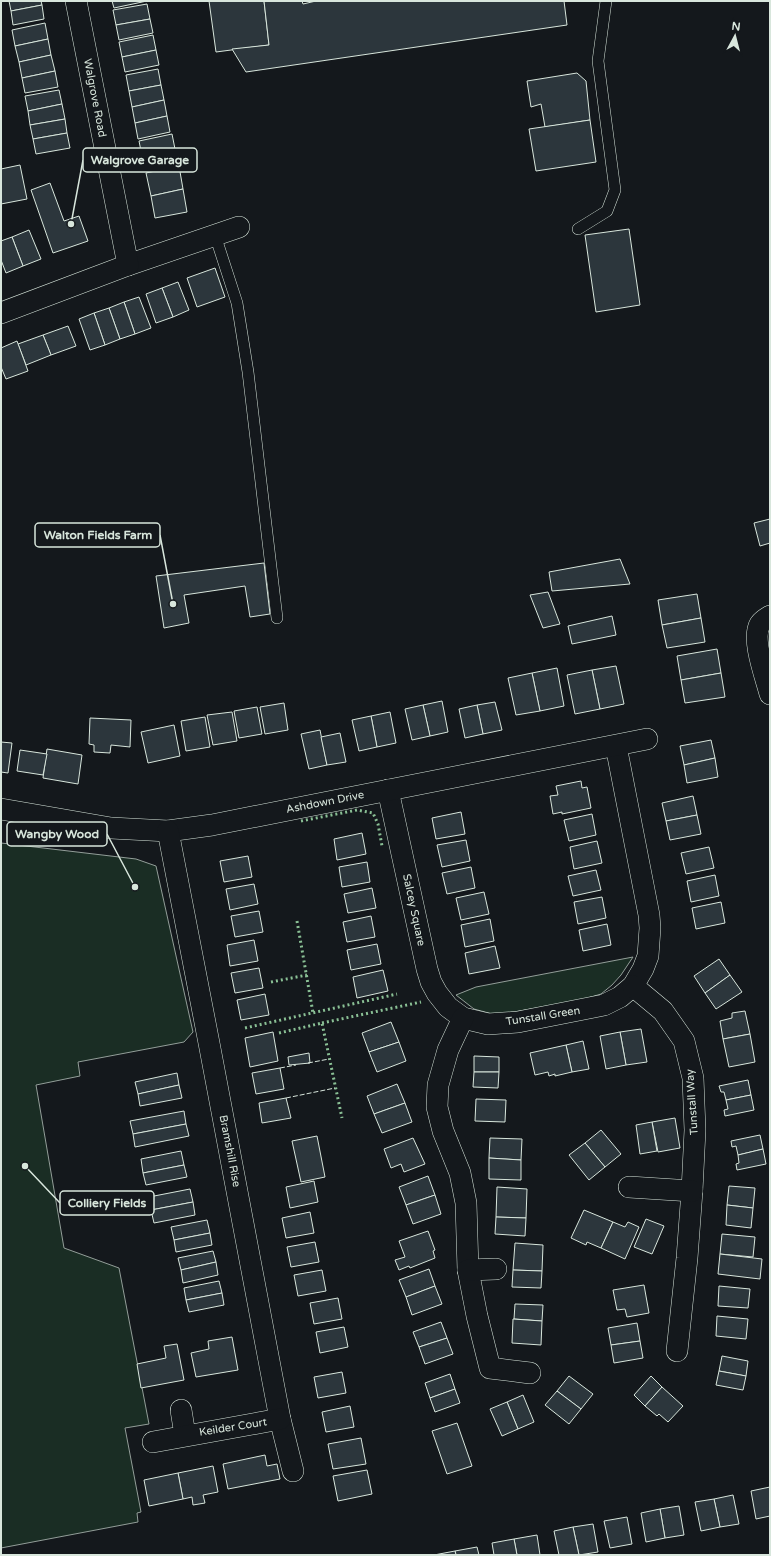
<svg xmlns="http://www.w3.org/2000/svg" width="771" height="1556" viewBox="0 0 771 1556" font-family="'Varela Round',sans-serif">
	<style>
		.green { fill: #1a2d24; stroke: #939e99 }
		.building { fill: #2c363c; stroke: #d8e6dc }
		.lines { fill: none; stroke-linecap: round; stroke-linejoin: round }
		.service-casing { stroke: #d8e6dc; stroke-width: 12 }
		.minor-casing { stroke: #d8e6dc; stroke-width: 22 }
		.service { stroke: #14181c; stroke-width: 11 }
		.minor { stroke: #14181c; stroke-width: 21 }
		.hedge { stroke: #8ac095; stroke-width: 3; stroke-dasharray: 2 3; stroke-linecap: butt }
		.fence { stroke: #d8e6dc; stroke-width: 1; stroke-dasharray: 5 2; stroke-linecap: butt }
		.labels { text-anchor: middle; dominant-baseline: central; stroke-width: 3; stroke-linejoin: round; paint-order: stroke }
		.street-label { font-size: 11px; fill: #d8e6dc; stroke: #14181c }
		.leader { fill: none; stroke: #d8e6dc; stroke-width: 1.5 }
		.callout-dot { fill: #d8e6dc; stroke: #14181c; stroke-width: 1.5 }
		.callout { fill: #14181c; stroke: #d8e6dc; stroke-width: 1.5 }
		.callout-label { font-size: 12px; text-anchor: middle; font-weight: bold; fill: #d8e6dc }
	</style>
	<rect width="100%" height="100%" fill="#14181c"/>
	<g class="green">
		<path d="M1,843l135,16 20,7 37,166 -9,10 -106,20 2,14 -44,9 28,163 55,20 30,156 -24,4 16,84 -4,1 1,9 -137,26z"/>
		<path d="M633,957l-12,18 -9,10 -11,9 -23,7 -82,14 -22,-6 -18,-14 20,-8z"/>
	</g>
	<g class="building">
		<path d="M9,1h32l1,4 -31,6z"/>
		<path d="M112,1h35l-33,7z"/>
		<path d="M209,1h55l5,44 -53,7z"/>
		<path d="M264,1h38l1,3 13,-3h248l3,24 -321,47 -14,-23 37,-4z"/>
		<path d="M147,4l3,15 -34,6 -3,-15z"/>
		<path d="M42,5l2,14 -31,6 -2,-14z"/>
		<path d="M150,19l3,14 -34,7 -3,-15z"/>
		<path d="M45,23l3,16 -33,7 -3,-16z"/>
		<path d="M153,35l3,15 -34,7 -3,-15z"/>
		<path d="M48,39l3,16 -32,7 -4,-16z"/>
		<path d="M156,50l3,15 -34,7 -3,-15z"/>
		<path d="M51,55l4,16 -33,7 -3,-16z"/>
		<path d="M158,69l3,16 -32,6 -3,-16z"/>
		<path d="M55,71l3,16 -33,6 -3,-15z"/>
		<path d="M577,73l9,8 4,39 -45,7 -4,-23 -10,3 -4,-26z"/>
		<path d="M161,85l3,15 -32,7 -3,-16z"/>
		<path d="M59,90l3,14 -34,7 -3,-15z"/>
		<path d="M164,100l3,16 -32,7 -3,-16z"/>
		<path d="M62,104l3,15 -35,6 -2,-14z"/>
		<path d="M167,116l3,16 -32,7 -3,-16z"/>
		<path d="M65,119l2,14 -34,6 -3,-14z"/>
		<path d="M590,120l6,42 -60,9 -7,-42z"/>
		<path d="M67,133l3,15 -34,6 -3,-15z"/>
		<path d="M172,134l3,15 -33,7 -3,-15z"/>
		<path d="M20,165l7,34 -26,5v-35z"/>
		<path d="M179,166l4,23 -32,7 -5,-23z"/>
		<path d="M50,183l14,38 15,-5 9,25 -35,12 -22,-63z"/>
		<path d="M183,189l4,23 -32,6 -4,-22z"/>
		<path d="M629,229l11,76 -44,7 -11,-77z"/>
		<path d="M29,230l12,29 -18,7 -11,-29z"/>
		<path d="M12,237l11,29 -17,7 -5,-13v-19z"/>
		<path d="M215,268l10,29 -28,10 -10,-29z"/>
		<path d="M178,282l11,28 -16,7 -11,-29z"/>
		<path d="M162,288l11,29 -17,6 -10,-29z"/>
		<path d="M139,297l12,31 -16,6 -11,-32z"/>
		<path d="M124,302l11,32 -15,5 -11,-31z"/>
		<path d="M109,308l11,31 -15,6 -11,-32z"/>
		<path d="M94,313l11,32 -15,5 -11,-31z"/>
		<path d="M68,326l8,20 -25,9 -8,-20z"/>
		<path d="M43,335l8,20 -25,10 -8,-21z"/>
		<path d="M17,341l11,30 -22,8 -5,-12v-19z"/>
		<path d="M770,519v24l-10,3 -6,-23z"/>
		<path d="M620,559l10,25 -78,7 -3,-19z"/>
		<path d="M264,563l6,51 -20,3 -5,-31 -61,9 5,28 -25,5 -8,-52z"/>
		<path d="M548,592l12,32 -17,4 -13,-33z"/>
		<path d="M697,594l4,24 -39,7 -4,-25z"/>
		<path d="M612,616l4,19 -44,9 -4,-18z"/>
		<path d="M701,618l4,24 -38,6 -5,-23z"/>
		<path d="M717,649l4,24 -40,7 -4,-24z"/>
		<path d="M616,666l8,38 -24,5 -8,-39z"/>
		<path d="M557,668l7,38 -24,5 -8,-38z"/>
		<path d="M592,670l8,39 -25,5 -8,-39z"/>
		<path d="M532,673l8,38 -24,4 -8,-37z"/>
		<path d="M721,673l4,24 -40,6 -4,-23z"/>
		<path d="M442,701l6,31 -18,4 -7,-31z"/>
		<path d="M495,702l7,28 -19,4 -6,-29z"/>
		<path d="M284,703l4,27 -23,4 -5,-27z"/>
		<path d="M423,705l7,31 -18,4 -7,-31z"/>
		<path d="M477,705l6,29 -18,4 -6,-29z"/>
		<path d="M257,707l5,27 -23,4 -5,-27z"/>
		<path d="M232,712l5,29 -24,4 -6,-30z"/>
		<path d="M390,712l6,31 -19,4 -6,-31z"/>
		<path d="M371,716l6,31 -18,4 -7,-31z"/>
		<path d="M205,717l5,30 -24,4 -5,-30z"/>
		<path d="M90,718l41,2 -1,27 -19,-2 -1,8 -16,-1v-7l-5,-1z"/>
		<path d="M174,725l6,31 -32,7 -7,-31z"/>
		<path d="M320,730l7,35 -18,4 -8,-35z"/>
		<path d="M340,733l6,29 -19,3 -6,-28z"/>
		<path d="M711,740l4,18 -31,7 -4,-19z"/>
		<path d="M1,742l11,1 -4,30 -7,-1z"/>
		<path d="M47,749l35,6 -4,29 -35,-6z"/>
		<path d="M20,750l27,4 -4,21 -26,-4z"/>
		<path d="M715,758l3,19 -31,6 -3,-18z"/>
		<path d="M581,781l1,7 5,-1 4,21 -29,6v-2l-9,2 -3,-18 8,-1 -2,-9z"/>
		<path d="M693,796l4,19 -31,6 -4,-18z"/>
		<path d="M461,812l4,22 -29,5 -4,-21z"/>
		<path d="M592,814l4,21 -27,6 -5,-21z"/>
		<path d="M697,815l4,19 -31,6 -4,-19z"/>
		<path d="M362,833l4,21 -29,6 -3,-21z"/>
		<path d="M466,840l4,21 -28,6 -5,-22z"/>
		<path d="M597,841l5,22 -28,6 -4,-22z"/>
		<path d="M709,847l5,21 -28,6 -5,-21z"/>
		<path d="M248,856l4,21 -28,5 -4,-21z"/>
		<path d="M367,862l3,20 -28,5 -3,-20z"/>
		<path d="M471,867l4,21 -28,6 -5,-21z"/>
		<path d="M596,870l5,20 -28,6 -5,-20z"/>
		<path d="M715,875l4,21 -28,6 -4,-21z"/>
		<path d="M254,884l4,20 -28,6 -4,-21z"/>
		<path d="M372,888l4,20 -28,5 -4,-19z"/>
		<path d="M484,892l5,22 -28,6 -5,-22z"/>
		<path d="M602,897l4,21 -28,6 -4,-22z"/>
		<path d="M721,902l4,21 -29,6 -4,-21z"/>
		<path d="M259,911l4,21 -28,5 -4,-21z"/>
		<path d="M371,916l4,21 -28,5 -4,-20z"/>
		<path d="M490,919l4,22 -29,6 -4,-22z"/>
		<path d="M607,924l4,21 -28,6 -4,-21z"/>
		<path d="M254,940l4,21 -28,5 -3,-21z"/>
		<path d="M377,944l4,20 -30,6 -4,-20z"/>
		<path d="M495,946l5,22 -31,6 -4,-21z"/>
		<path d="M719,959l11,16 -25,18 -11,-17z"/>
		<path d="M259,968l4,20 -28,5 -4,-20z"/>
		<path d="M383,970l5,21 -31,7 -4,-21z"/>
		<path d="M730,975l12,17 -26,17 -11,-16z"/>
		<path d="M265,994l4,21 -28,5 -4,-20z"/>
		<path d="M745,1011l5,23 -27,5 -3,-18 12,-3v-5z"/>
		<path d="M391,1022l8,20 -30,10 -7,-19z"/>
		<path d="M641,1029l6,33 -21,3 -6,-33z"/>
		<path d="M273,1032l5,29 -28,6 -5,-29z"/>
		<path d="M620,1032l6,33 -20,4 -6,-33z"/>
		<path d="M750,1034l5,28 -26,5 -6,-28z"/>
		<path d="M583,1041l6,28 -17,3 -6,-27z"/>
		<path d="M399,1042l7,19 -29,11 -8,-20z"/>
		<path d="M566,1045l6,27 -17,4v-2l-6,2 -1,-4 -13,3 -5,-22z"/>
		<path d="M309,1053l1,10 -21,2 -1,-8z"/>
		<path d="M474,1056l25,1v15h-25z"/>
		<path d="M280,1068l4,21 -28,5 -4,-21z"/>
		<path d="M474,1072h25l-1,16 -25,-1z"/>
		<path d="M177,1073l2,12 -41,9 -3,-12z"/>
		<path d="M748,1080l3,15 -25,5 -2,-8h-3l-2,-6z"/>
		<path d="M397,1084l8,19 -31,11 -7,-18z"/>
		<path d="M179,1085l3,13 -42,8 -2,-12z"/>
		<path d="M751,1095l3,15 -29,6 -1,-6 4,-1 -2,-9z"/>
		<path d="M286,1098l5,20 -29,5 -3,-20z"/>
		<path d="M476,1099l30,1 -1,22 -30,-1z"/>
		<path d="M405,1103l7,19 -30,11 -8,-19z"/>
		<path d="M184,1111l2,13 -53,10 -3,-13z"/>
		<path d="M675,1118l5,30 -22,4 -6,-30z"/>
		<path d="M652,1122l5,29 -17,3 -4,-29z"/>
		<path d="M186,1124l3,12 -54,11 -2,-13z"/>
		<path d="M601,1130l20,24 -16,13 -20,-24z"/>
		<path d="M760,1135l3,14 -25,6 -2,-9 -4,1 -1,-6z"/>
		<path d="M317,1136l8,41 -24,5 -9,-41z"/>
		<path d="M413,1138l12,26 -21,8 -3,-8 -10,4 -7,-19z"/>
		<path d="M490,1138l32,1 -1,21 -32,-2z"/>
		<path d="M585,1143l20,24 -16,13 -20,-25z"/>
		<path d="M763,1149l3,15 -29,6 -1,-6 3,-1 -1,-8z"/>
		<path d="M181,1151l3,14 -41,8 -2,-14z"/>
		<path d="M489,1158l32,2v20l-32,-1z"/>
		<path d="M184,1165l3,12 -41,8 -3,-12z"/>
		<path d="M428,1176l7,19 -29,10 -7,-18z"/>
		<path d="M314,1181l4,21 -28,6 -4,-21z"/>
		<path d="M729,1186l26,2 -2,20 -26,-3z"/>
		<path d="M497,1187l30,2 -1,29 -30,-1z"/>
		<path d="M190,1189l3,13 -42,8 -2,-13z"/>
		<path d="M435,1195l6,19 -28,10 -7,-19z"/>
		<path d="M193,1202l2,13 -41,8 -3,-13z"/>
		<path d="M727,1205l26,3 -2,20 -25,-3z"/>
		<path d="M584,1210l29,12 -12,26 -14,-6 -1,3 -15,-7z"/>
		<path d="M310,1212l4,21 -28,5 -4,-20z"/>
		<path d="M496,1217l30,1 -1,18 -30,-2z"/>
		<path d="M646,1219l18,7 -12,28 -18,-7z"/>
		<path d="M207,1220l3,13 -36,7 -3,-13z"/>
		<path d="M613,1222l12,5 3,-5 11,5 -14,32 -24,-11z"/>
		<path d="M428,1231l7,19 -2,1 2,7 -25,10 -1,-2 -10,4 -4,-10 10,-3 -6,-16z"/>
		<path d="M210,1233l2,12 -36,7 -2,-12z"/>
		<path d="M722,1234l33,3 -2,20 -33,-3z"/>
		<path d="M315,1242l4,20 -28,5 -4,-20z"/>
		<path d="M515,1243l28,2 -1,26 -29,-1z"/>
		<path d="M213,1251l3,11 -35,8 -3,-12z"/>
		<path d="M720,1254l42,5 -2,20 -42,-5z"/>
		<path d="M216,1262l2,13 -35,8 -2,-13z"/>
		<path d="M429,1269l6,17 -29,11 -7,-17z"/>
		<path d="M322,1270l4,21 -28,5 -4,-21z"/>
		<path d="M513,1270l29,1 -1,17 -29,-1z"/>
		<path d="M219,1281l3,12 -36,7 -2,-12z"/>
		<path d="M644,1285l5,28 -22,4 -2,-8 -8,1 -4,-20z"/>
		<path d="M435,1286l7,18 -30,11 -6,-18z"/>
		<path d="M719,1286l31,3 -2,19 -30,-2z"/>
		<path d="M222,1293l2,12 -35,7 -3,-12z"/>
		<path d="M338,1298l4,21 -28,5 -4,-21z"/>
		<path d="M515,1304l28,1 -1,16 -28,-2z"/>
		<path d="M717,1316l31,3 -2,20 -30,-3z"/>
		<path d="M513,1319l29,2 -1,24 -29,-2z"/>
		<path d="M441,1322l6,16 -28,9 -6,-15z"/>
		<path d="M637,1323l3,18 -29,4 -3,-17z"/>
		<path d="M344,1327l4,20 -28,6 -4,-21z"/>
		<path d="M232,1337l6,33 -42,7 -5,-24 18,-4 -1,-8z"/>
		<path d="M447,1338l6,16 -28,10 -6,-17z"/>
		<path d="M640,1341l3,17 -29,5 -3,-18z"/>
		<path d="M177,1344l7,36 -43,8 -4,-24 29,-6 -2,-12z"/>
		<path d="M722,1356l26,5 -2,15 -27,-5z"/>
		<path d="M719,1371l27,5 -3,14 -27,-5z"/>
		<path d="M342,1372l4,21 -28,5 -4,-21z"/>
		<path d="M450,1374l5,15 -25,9 -5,-15z"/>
		<path d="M569,1376l24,18 -12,15 -24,-18z"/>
		<path d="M651,1376l11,11 -17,19 -11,-11z"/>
		<path d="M662,1387l21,19 -15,16 -9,-8 -2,2 -12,-10z"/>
		<path d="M455,1389l5,14 -25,9 -5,-14z"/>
		<path d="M557,1391l24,18 -12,15 -24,-19z"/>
		<path d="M523,1395l11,27 -16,7 -11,-27z"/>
		<path d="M507,1402l11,27 -16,7 -12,-27z"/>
		<path d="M350,1406l4,21 -28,5 -4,-20z"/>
		<path d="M457,1423l15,43 -25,8 -15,-43z"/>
		<path d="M361,1438l5,26 -33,5 -5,-25z"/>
		<path d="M265,1455l2,11 10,-2 3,15 -52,10 -5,-25z"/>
		<path d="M213,1466l5,26 -15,3 2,8 -12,2 -1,-8 -9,2 -5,-26z"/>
		<path d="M367,1470l5,24 -34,7 -5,-25z"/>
		<path d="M178,1473l5,26 -34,7 -5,-26z"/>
		<path d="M770,1487v29l-14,3 -5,-28z"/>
		<path d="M733,1495l6,29 -19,3 -6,-28z"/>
		<path d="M714,1499l6,28 -19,4 -6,-29z"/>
		<path d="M679,1506l5,29 -19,3 -5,-29z"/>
		<path d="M660,1509l5,29 -19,4 -5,-29z"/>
		<path d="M627,1517l5,27 -22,4 -6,-27z"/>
		<path d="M593,1524l5,28 -19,3 -6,-28z"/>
		<path d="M573,1527l6,28h-20l-5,-24z"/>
		<path d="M537,1535l3,20h-23l-3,-16z"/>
		<path d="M514,1539l3,16h-23l-2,-12z"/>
		<path d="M477,1547l2,8h-23l-1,-4z"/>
		<path d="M455,1551l1,4h-22z"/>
	</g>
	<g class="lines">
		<defs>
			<g id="service">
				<path d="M578,229l29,-18 8,-21 -17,-129 8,-60"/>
				<path d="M215,235l22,68 11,69 29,246"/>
			</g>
			<g id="minor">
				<path d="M128,265l111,-38"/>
				<path d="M1,313l127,-48 -52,-264"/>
				<path d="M770,616c-3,2 -7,4 -10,8 -9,15 6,54 10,70"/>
				<path d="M388,790l39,179 4,13 6,11 11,14 15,11 25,6 30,-2 86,-17 16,-8 13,-11 10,-17 5,-13 2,-28 -1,-13 -33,-169"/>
				<path d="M1,809l110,19 57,3 44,-6 435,-86"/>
				<path d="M168,831l41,212 71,376 13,52"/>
				<path d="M633,986l30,25 21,30 9,37 2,52 -3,61 -5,67 -10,93"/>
				<path d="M463,1018l-15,32 -10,35 -1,22 6,24 17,42 6,30 2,67 9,46 13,52 40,5"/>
				<path d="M629,1187l63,4"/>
				<path d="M468,1270l28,-1"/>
				<path d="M181,1410l4,25"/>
				<path d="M153,1442l127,-23"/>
			</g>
		</defs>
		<use href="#service" class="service-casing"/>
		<use href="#minor" class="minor-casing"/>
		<use href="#service" class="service"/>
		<use href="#minor" class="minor"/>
		<g class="hedge">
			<path d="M301,821l56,-11 16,3 5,11 4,22"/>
			<path d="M297,921l16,92"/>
			<path d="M271,982l36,-7"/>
			<path d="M322,1023l99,-21"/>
			<path d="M245,1028l152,-34"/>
			<path d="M279,1033l43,-10 20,95"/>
		</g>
		<g class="fence">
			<path d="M308,1063l21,-4"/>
			<path d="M280,1068l16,-3"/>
			<path d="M286,1098l49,-10"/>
		</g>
	</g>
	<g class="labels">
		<g class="street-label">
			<text transform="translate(95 98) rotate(79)">Walgrove Road</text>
			<text transform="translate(325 802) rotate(-11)">Ashdown Drive</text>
			<text transform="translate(414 910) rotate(78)">Salcey Square</text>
			<text transform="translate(543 1016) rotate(-9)">Tunstall Green</text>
			<text transform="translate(692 1102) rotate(-94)">Tunstall Way</text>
			<text transform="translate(230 1151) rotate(79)">Bramshill Rise</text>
			<text transform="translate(233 1427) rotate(-9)">Keilder Court</text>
		</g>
	</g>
	<path class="leader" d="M71 224L83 160M173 604L160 535M135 887L107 834M25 1166L60 1203"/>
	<g class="callout-dot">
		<circle cx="71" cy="224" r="4"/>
		<circle cx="173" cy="604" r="4"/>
		<circle cx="135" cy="887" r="4"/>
		<circle cx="25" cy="1166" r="4"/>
	</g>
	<g class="callout">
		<rect x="83" y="148" width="114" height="24" rx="4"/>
		<rect x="35" y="523" width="125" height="24" rx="4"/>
		<rect x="7" y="822" width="100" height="24" rx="4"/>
		<rect x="60" y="1191" width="94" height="24" rx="4"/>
	</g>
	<g class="callout-label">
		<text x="140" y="164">Walgrove Garage</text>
		<text x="98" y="539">Walton Fields Farm</text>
		<text x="57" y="838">Wangby Wood</text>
		<text x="107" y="1207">Colliery Fields</text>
	</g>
	<rect width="771" height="1556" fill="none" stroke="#d8e6dc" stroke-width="4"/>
	<g transform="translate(735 36) rotate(7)" stroke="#14181c" stroke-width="3" paint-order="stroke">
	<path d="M0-3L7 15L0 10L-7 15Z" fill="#d8e6dc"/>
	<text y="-6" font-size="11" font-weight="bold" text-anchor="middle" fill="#d8e6dc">N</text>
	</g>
</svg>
